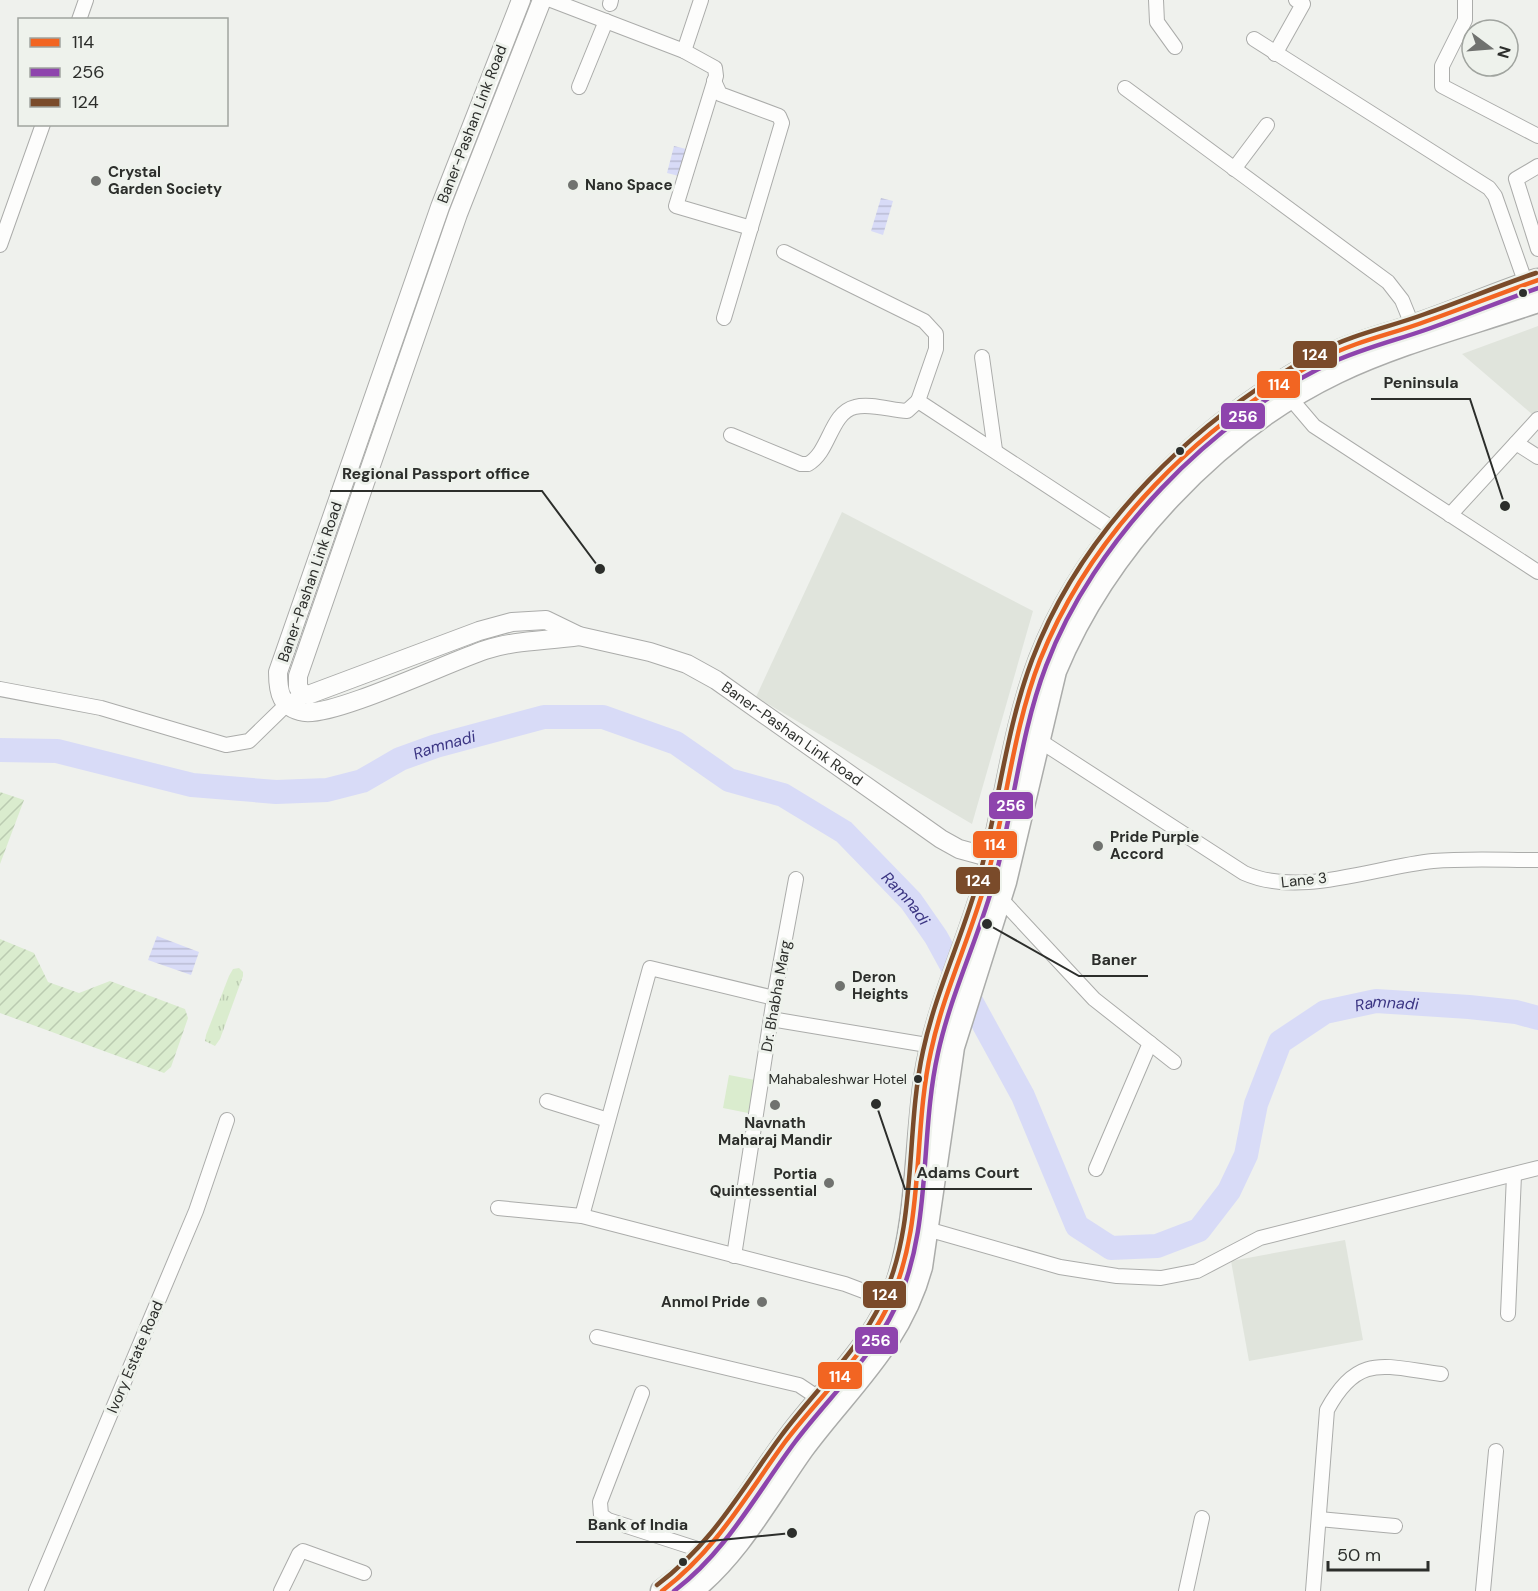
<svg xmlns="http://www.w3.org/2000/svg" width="1538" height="1591" viewBox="0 0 1538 1591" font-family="'DM Sans',sans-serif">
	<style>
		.built { fill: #e0e4dc }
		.grass { fill: url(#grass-tufts) }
		.park { fill: #daecce }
		.garden { fill: url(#garden-furrows) }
		.water { fill: url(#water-rules) }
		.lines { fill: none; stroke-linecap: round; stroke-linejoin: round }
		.river { stroke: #d8dbf7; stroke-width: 24 }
		.minor-casing { stroke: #abacaa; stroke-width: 16 }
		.tertiary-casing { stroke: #abacaa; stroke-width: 20 }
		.primary-casing { stroke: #abacaa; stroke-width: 25 }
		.minor { stroke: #fdfdfc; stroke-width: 14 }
		.tertiary { stroke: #fdfdfc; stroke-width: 18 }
		.primary { stroke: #fdfdfc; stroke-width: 22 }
		.bus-1-casing { stroke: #eef2ec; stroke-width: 9 }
		.bus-2-casing { stroke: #eef2ec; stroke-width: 9 }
		.bus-3-casing { stroke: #eef2ec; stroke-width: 9 }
		.bus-1 { stroke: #f26522; stroke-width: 4.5 }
		.bus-2 { stroke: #8e44ad; stroke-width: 4.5 }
		.bus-3 { stroke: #7a4b2a; stroke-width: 4.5 }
		.poi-dot { fill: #70726f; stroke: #eef2ec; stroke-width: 2 }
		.bus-dot { fill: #2c2e2b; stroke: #eef2ec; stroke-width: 2 }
		.labels { text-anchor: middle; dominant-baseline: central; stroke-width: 6; stroke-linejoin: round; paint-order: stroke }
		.bus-label { font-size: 14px; fill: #2c2e2b; stroke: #eef2ec; text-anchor: end }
		.street-label { font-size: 15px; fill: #2c2e2b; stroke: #eef2ec }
		.poi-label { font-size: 15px; font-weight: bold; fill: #2c2e2b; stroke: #eef2ec; text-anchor: start }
		.water-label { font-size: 16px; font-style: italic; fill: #3b3583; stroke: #eef2ec }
		.leader { fill: none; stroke: #2c2e2b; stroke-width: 2 }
		.callout-dot { fill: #2c2e2b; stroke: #eef2ec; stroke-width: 2 }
		.callout-label { font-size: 16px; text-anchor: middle; font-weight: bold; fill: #2c2e2b; stroke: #eef2ec; stroke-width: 6; stroke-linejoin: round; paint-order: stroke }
		.line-badge { stroke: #eef2ec; stroke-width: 2 }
		.badge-label { font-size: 16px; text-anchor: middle; font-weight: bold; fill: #fff }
	</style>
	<defs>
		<pattern id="grass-tufts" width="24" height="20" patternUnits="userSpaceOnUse" patternTransform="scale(1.5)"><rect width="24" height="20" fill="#daecce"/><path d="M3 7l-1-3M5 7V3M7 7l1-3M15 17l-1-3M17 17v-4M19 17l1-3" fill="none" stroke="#bbcbb1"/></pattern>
		<pattern id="garden-furrows" width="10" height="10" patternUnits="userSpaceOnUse" patternTransform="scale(1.5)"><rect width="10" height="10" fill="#daecce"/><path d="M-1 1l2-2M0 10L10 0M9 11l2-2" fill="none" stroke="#bbcbb1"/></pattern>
		<pattern id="water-rules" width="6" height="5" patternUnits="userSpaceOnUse" patternTransform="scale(1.5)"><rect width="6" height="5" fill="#d8dbf7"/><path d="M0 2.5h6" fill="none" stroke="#babcd4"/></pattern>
	</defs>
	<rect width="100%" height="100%" fill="#eff1ed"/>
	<g class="built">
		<path d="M1538,326v84l-5,5 -71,-61z"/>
		<path d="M842,512l191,99 -61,213 -216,-127z"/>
		<path d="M1345,1240l18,100 -114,21 -18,-100z"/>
	</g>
	<path class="grass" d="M239,968l4,4v4l-23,63 -5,7 -10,-5 1,-6 23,-59 4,-7z"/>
	<path class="park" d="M729,1075l26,5 -7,33 -25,-5z"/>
	<g class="garden">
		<path d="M0,792l24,8 -24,64z"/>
		<path d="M0,939l34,14 14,29 31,11 31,-12 75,28 3,9 -17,49 -7,6 -164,-60z"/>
	</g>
	<g class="water">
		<path d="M674,146l12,3 -7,27 -12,-3z"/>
		<path d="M881,198l12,3 -10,34 -12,-4z"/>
		<path d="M157,936l42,16 -8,23 -43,-15z"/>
	</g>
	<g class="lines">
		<path class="river" id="s1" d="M0,750l57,1 135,34 84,7 51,-2 35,-9 38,-22 36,-13 108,-29h59l73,26 53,37 54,15 61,37 67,69 25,36 87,159 54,130 34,22 46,-2 42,-16 30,-39 17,-36 10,-51 24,-62 45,-30 51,-11 93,6 47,5 22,6"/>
		<defs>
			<g id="minor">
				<path d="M551,0l133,51 31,17 1,8 -40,130 75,22"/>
				<path d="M1156,0l1,22 18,25"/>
				<path d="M1465,0v20l-23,46v20l96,50"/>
				<path d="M610,4l1,-4"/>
				<path d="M79,20l7,-20"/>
				<path d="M1254,39l235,149 6,8 31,88"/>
				<path d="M684,51l17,-51"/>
				<path d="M1275,54l28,-50 -7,-4"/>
				<path d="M714,81l6,13 59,22 3,7 -58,195"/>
				<path d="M579,87l27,-66"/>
				<path d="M1125,88l263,194 14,18 11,27"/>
				<path d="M1538,166l-22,13 22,70"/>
				<path d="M1234,169l33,-44"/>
				<path d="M0,245l43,-121"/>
				<path d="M784,252l140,69 12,13v15l-18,52 203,133"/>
				<path d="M982,357l13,93"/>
				<path d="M1291,399l23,27 224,146"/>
				<path d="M731,435l70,29h7c22,-12 22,-51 47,-57 15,-4 36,3 52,4l11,-10"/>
				<path d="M1516,443l22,14"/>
				<path d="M1450,515l88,-96"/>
				<path d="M0,689l101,19 125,37 23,-4 37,-36 17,-11"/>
				<path d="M1037,739l207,134c56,25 130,-6 189,-12 34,-3 70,-1 105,-1"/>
				<path d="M1000,898l94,101 80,63"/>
				<path d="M771,1019l162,27"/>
				<path d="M547,1101l61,19"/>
				<path d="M1096,1169l54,-126"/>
				<path d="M498,1208l84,8 263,68 45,17"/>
				<path d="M582,1216l68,-248 124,30"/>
				<path d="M927,1229l133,38 57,9 44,2 36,-7 63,-33 278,-70"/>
				<path d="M734,1256l40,-258 22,-119"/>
				<path d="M1508,1314l6,-139"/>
				<path d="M597,1337l202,48 21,14"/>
				<path d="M642,1393l-42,109 1,13 7,5 99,32"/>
				<path d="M1319,1519l76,7"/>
				<path d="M36,1591l160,-380 31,-91"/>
				<path d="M281,1591l18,-37 4,-3 61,22"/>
				<path d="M1186,1591l16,-73"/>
				<path d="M1313,1591l14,-181c31,-58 58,-43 114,-36"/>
				<path d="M1483,1591l13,-140"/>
			</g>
			<g id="tertiary">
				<path d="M521,0l-81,207 -162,465c0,21 3,36 26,40 29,5 145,-50 181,-62 30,-10 62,-9 94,-14"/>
				<path id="s2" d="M542,0l-84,214 -160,462v11l5,7 5,1 171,-64 33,-9 34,-2 33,16 71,16 37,12 29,16 225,159 18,10 33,9"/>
			</g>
			<g id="primary">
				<path d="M662,1591c16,-12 32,-24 45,-39 31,-36 55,-79 84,-117 36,-48 87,-93 106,-151 21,-61 19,-144 29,-209 11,-69 44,-134 62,-201 18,-71 26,-146 52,-214 49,-126 165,-240 284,-302 28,-14 58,-21 87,-31 43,-14 84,-33 127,-47"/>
				<path d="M691,1591c48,-38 77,-94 112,-143 46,-62 97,-104 118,-181l32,-220 52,-165 50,-211c51,-123 161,-241 282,-299 63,-30 134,-48 201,-71"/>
			</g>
		</defs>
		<use href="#minor" class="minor-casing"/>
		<use href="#tertiary" class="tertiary-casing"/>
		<use href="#primary" class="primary-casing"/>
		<use href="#minor" class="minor"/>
		<use href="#tertiary" class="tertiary"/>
		<use href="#primary" class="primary"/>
		<defs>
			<path id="bus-1" d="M662,1591c55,-42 83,-94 123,-149 34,-45 77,-84 102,-134 39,-79 25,-173 44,-257 13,-61 41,-117 57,-177 19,-71 25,-145 52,-214 52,-129 161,-238 284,-302 32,-17 69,-24 103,-37 37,-13 74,-28 111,-41"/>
			<path id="bus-2" d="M674,1591c53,-40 82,-97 121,-149 33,-44 76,-83 100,-134 38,-79 24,-171 43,-255 13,-60 41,-116 57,-175 19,-70 25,-144 51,-212 47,-125 166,-248 287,-304 31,-14 64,-22 95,-33 37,-13 73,-28 110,-41"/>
			<path id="bus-3" d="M657,1585c56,-42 84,-95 124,-149 33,-45 77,-84 101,-135 36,-77 23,-168 41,-250 13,-61 41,-117 57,-177 19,-71 26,-145 52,-214 50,-132 165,-244 289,-309 32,-17 69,-24 104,-37 37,-13 73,-28 111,-41"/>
		</defs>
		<use href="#bus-1" class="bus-1-casing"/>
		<use href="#bus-2" class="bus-2-casing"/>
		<use href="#bus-3" class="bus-3-casing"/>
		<use href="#bus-1" class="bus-1"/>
		<use href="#bus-2" class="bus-2"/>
		<use href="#bus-3" class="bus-3"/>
	</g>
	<g class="poi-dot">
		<circle cx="96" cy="181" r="6"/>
		<circle cx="573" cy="185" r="6"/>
		<circle cx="1098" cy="846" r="6"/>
		<circle cx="840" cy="986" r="6"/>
		<circle cx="775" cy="1105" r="6"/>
		<circle cx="829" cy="1183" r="6"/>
		<circle cx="762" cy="1302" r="6"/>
	</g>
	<g class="bus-dot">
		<circle cx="1523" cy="293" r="5"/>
		<circle cx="1180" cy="451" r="5"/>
		<circle cx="918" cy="1079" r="5"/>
		<circle cx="683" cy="1562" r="5"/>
	</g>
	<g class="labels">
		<g class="bus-label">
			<text x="907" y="1079">Mahabaleshwar Hotel</text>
		</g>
		<g class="street-label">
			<text transform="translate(472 124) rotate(-69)">Baner-Pashan Link Road</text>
			<text transform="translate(310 582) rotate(-71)">Baner-Pashan Link Road</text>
			<text stroke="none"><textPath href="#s2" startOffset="1269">Baner-Pashan Link Road</textPath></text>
			<text transform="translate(1304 880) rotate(-6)">Lane 3</text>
			<text transform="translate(776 996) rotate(-80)">Dr. Bhabha Marg</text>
			<text transform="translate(135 1357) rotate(-67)">Ivory Estate Road</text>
		</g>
		<g class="poi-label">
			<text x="108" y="172">Crystal<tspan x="108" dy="17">Garden Society</tspan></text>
			<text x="585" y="185">Nano Space</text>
			<text x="1110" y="837">Pride Purple<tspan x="1110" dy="17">Accord</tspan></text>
			<text x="852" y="977">Deron<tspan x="852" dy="17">Heights</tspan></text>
			<text x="775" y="1123" text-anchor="middle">Navnath<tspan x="775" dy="17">Maharaj Mandir</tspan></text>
			<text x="817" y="1174" text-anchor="end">Portia<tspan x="817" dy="17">Quintessential</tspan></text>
			<text x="750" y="1302" text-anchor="end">Anmol Pride</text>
		</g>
		<g class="water-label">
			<text stroke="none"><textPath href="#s1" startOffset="458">Ramnadi</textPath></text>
			<text stroke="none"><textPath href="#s1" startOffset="981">Ramnadi</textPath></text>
			<text stroke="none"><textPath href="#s1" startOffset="1808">Ramnadi</textPath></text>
		</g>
	</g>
	<path class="leader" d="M1505 506L1470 399H1371M600 569L542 491H330M987 924L1079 976H1148M876 1104L905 1189H1032M792 1533L700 1542H576"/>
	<g class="callout-dot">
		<circle cx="1505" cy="506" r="6"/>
		<circle cx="600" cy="569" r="6"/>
		<circle cx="987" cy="924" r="6"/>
		<circle cx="876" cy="1104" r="6"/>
		<circle cx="792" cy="1533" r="6"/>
	</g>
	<g class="callout-label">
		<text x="1421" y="388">Peninsula</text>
		<text x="436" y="479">Regional Passport office</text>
		<text x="1114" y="965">Baner</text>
		<text x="968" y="1178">Adams Court</text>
		<text x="638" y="1530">Bank of India</text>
	</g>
	<g class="line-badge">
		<rect x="1292" y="340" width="46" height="29" rx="6" fill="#7a4b2a"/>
		<rect x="1256" y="370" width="45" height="29" rx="6" fill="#f26522"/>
		<rect x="1220" y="402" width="46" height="28" rx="6" fill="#8e44ad"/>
		<rect x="988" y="791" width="46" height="29" rx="6" fill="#8e44ad"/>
		<rect x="972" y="830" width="46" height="29" rx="6" fill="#f26522"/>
		<rect x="955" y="866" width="46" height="29" rx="6" fill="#7a4b2a"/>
		<rect x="862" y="1280" width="45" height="29" rx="6" fill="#7a4b2a"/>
		<rect x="854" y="1326" width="45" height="29" rx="6" fill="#8e44ad"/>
		<rect x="817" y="1361" width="46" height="29" rx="6" fill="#f26522"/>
	</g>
	<g class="badge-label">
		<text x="1315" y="360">124</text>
		<text x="1279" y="390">114</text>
		<text x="1243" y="422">256</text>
		<text x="1011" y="811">256</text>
		<text x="995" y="850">114</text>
		<text x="978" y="886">124</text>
		<text x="885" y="1300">124</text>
		<text x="876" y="1346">256</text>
		<text x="840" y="1382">114</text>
	</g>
	<rect x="18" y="18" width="210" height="108" fill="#eef2ec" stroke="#a0a49f" stroke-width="1.5"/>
	<rect x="30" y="38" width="30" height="9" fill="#f26522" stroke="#a0a49f" stroke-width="1.5"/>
	<text x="72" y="48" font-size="18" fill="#2c2e2b">114</text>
	<rect x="30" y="68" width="30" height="9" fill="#8e44ad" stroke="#a0a49f" stroke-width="1.5"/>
	<text x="72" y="78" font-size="18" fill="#2c2e2b">256</text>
	<rect x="30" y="98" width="30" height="9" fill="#7a4b2a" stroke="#a0a49f" stroke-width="1.5"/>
	<text x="72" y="108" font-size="18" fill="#2c2e2b">124</text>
	<g transform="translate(1490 48) rotate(106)"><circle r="28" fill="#eef2ec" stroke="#a0a49f" stroke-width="1.5"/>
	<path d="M0-4.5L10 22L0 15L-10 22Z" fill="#70726f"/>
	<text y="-9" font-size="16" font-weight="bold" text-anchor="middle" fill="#2c2e2b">N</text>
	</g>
	<path d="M1328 1561v9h100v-9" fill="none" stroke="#2c2e2b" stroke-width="3"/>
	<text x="1337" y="1561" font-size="18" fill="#2c2e2b" stroke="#eef2ec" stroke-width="4.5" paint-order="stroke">50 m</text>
</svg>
